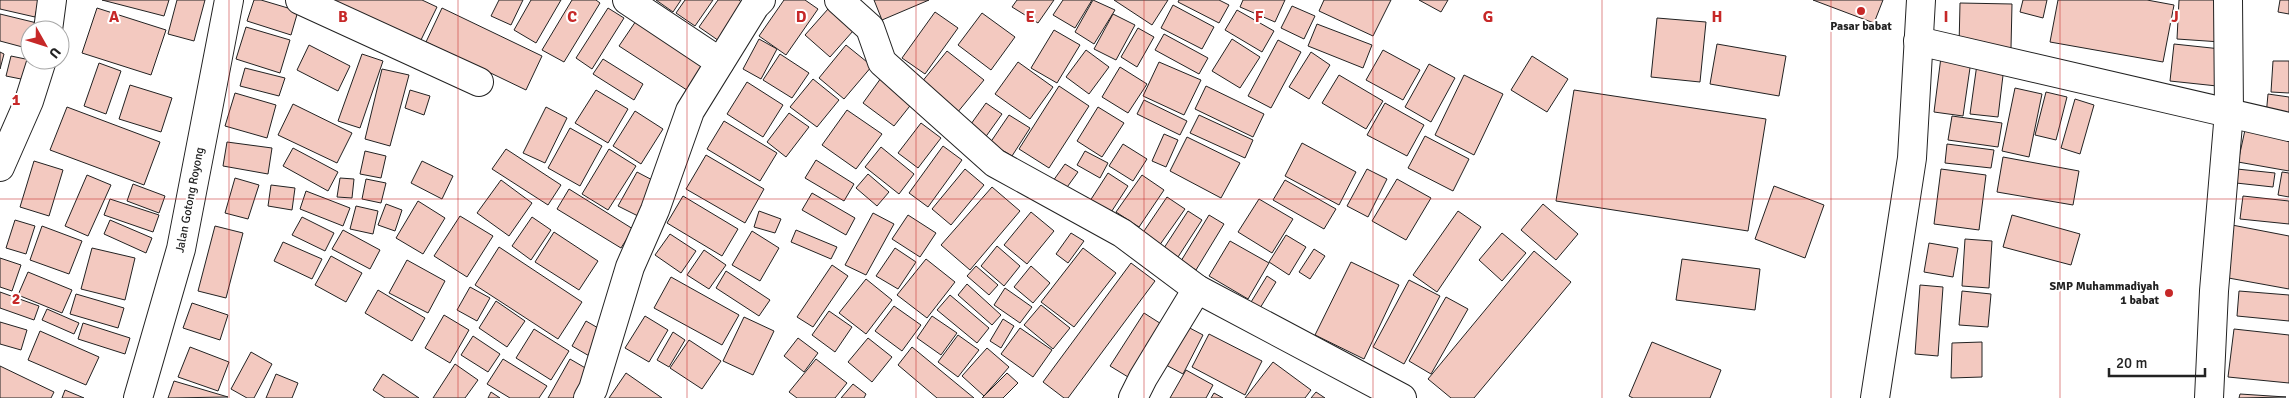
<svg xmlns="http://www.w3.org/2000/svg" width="2289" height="398" viewBox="0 0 2289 398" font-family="Signika,sans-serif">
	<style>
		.building { fill: #f3c9c0; stroke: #222 }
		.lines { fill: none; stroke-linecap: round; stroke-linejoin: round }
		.minor-casing { stroke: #222; stroke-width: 30 }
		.highway-casing { stroke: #222; stroke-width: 30 }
		.minor { stroke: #fff; stroke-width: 28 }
		.highway { stroke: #fff; stroke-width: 28 }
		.grid { fill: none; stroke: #c62828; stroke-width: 1; stroke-opacity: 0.55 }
		.poi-dot { fill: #c62828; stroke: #fff; stroke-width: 2 }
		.labels { text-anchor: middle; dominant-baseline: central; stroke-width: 4; stroke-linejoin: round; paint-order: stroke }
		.poi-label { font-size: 12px; font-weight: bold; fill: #222; stroke: #fff }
		.street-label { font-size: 12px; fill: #222; stroke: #fff }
		.grid-label { font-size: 16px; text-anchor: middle; font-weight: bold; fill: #c62828; stroke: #fff; stroke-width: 4; stroke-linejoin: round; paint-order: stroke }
	</style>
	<rect width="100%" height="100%" fill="#fff"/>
	<g class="building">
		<path d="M0,0h39l-4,17 -35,-8z"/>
		<path d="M102,0h67l-5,16z"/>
		<path d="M177,0h28l-11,41 -26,-7z"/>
		<path d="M254,0h7l37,11 -7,24 -44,-14z"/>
		<path d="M332,0h90l15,7 -17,35z"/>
		<path d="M499,0h24l-12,25 -20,-9z"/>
		<path d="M531,0h30l-25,43 -22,-13z"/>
		<path d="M572,0h24l4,3 -36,59 -22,-12z"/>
		<path d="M656,0h25l-8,12z"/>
		<path d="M685,0h28l-18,26 -19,-13z"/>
		<path d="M718,0h21l8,6 -25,37 -23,-16z"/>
		<path d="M784,0h21l13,9 -32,46 -27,-19z"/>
		<path d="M874,0h55l-47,20z"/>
		<path d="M1017,0h37l-16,23 -26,-16z"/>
		<path d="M1063,0h29l-17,28 -22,-13z"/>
		<path d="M1093,0l22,10 -21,34 -19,-12z"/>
		<path d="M1114,0h54l-16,25z"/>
		<path d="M1179,0h40l10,5 -10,18 -41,-21z"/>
		<path d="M1243,0h42l-10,22 -35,-15z"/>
		<path d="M1324,0h67l-18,36 -54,-25z"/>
		<path d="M1419,0h29l-7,12z"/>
		<path d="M1813,0h70l-9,23z"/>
		<path d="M2023,0h24l-4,18 -23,-6z"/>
		<path d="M2058,0h89l27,5 -11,57 -113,-20z"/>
		<path d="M2179,0h44l-2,42 -44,-3z"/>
		<path d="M2280,0h9v14l-11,-2z"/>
		<path d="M1960,3l52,1 -1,44 -52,-1z"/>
		<path d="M1173,5l41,22 -12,22 -41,-21z"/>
		<path d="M1292,6l23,10 -11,23 -23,-11z"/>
		<path d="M97,8l69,22 -15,45 -69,-22z"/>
		<path d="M442,8l100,48 -16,34 -100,-48z"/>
		<path d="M608,8l16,10 -32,51 -16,-11z"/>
		<path d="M828,9l25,22 -23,26 -25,-22z"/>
		<path d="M1237,10l37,21 -12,21 -37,-22z"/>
		<path d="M935,12l23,16 -33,46 -23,-16z"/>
		<path d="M982,13l33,24 -24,33 -33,-25z"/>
		<path d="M0,14l37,9 -1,7h-6v19l-30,-8z"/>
		<path d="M1113,14l22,11 -19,35 -22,-11z"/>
		<path d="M638,18l74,48 -19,28 -74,-48z"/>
		<path d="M1657,18l49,4 -6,60 -49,-5z"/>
		<path d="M1317,24l55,21 -9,23 -55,-22z"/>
		<path d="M246,27l44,13 -10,33 -44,-14z"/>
		<path d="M1138,28l16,9 -17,30 -16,-10z"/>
		<path d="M1054,30l26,15 -23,38 -26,-15z"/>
		<path d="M1164,34l44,24 -9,16 -44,-24z"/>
		<path d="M759,39l18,10 -16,30 -18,-10z"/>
		<path d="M1232,39l28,18 -20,31 -28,-17z"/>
		<path d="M1278,40l23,12 -30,56 -23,-12z"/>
		<path d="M1717,44l69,12 -7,40 -69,-12z"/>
		<path d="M2174,44l47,5 -4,37 -47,-5z"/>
		<path d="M309,45l41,21 -12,25 -41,-21z"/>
		<path d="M846,45l26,21 -28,33 -25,-21z"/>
		<path d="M1086,50l23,17 -20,27 -23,-17z"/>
		<path d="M1383,50l37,20 -17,30 -37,-20z"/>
		<path d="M947,51l37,29 -27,33 -36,-30z"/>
		<path d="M0,52l4,2 -4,15z"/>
		<path d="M1311,52l19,13 -21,34 -20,-12z"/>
		<path d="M362,54l21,7 -23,67 -22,-7z"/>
		<path d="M780,54l29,19 -17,25 -29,-18z"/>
		<path d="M11,56l24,5 -4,20 -25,-5z"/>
		<path d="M1532,56l36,23 -21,33 -36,-22z"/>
		<path d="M1941,57l30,4 -8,55 -29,-4z"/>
		<path d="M603,59l40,25 -9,16 -41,-26z"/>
		<path d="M2273,61h16v32l-18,-1z"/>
		<path d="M1018,62l35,25 -23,32 -35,-25z"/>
		<path d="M1159,62l42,18 -17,35 -41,-19z"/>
		<path d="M99,63l22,8 -15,43 -22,-8z"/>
		<path d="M1429,64l26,14 -24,44 -26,-15z"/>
		<path d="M1977,64l27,3 -6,50 -28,-3z"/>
		<path d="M1120,67l27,17 -19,29 -26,-16z"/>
		<path d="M245,68l40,10 -6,18 -39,-10z"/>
		<path d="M382,69l27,6 -19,71 -25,-7z"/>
		<path d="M1339,75l44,26 -17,28 -44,-26z"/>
		<path d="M1464,75l39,19 -29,61 -39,-20z"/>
		<path d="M881,78l32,24 -19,24 -31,-23z"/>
		<path d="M813,79l26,21 -22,27 -27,-20z"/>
		<path d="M747,82l36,23 -20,32 -36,-23z"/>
		<path d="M130,85l42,13 -11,34 -42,-13z"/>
		<path d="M1059,86l30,20 -40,62 -30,-19z"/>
		<path d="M1206,86l58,28 -11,23 -58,-28z"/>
		<path d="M2015,88l27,6 -13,63 -27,-6z"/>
		<path d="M410,90l20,6 -6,19 -19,-7z"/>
		<path d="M596,90l32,19 -20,34 -33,-20z"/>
		<path d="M1574,90l192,29 -18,112 -192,-30z"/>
		<path d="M2046,92l21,5 -11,43 -21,-5z"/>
		<path d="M235,93l41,12 -9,33 -42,-12z"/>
		<path d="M2268,94l21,3v22l-23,-3z"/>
		<path d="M2075,99l19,6 -14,49 -19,-6z"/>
		<path d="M1144,100l43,21 -7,14 -43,-21z"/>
		<path d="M986,103l16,11 -20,28 -16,-11z"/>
		<path d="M1385,103l39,22 -17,31 -40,-21z"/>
		<path d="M293,104l59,29 -15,30 -59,-28z"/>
		<path d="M67,107l93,35 -16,43 -94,-35z"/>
		<path d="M546,107l21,11 -22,45 -22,-10z"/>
		<path d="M1098,107l26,16 -22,34 -25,-16z"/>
		<path d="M847,110l35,24 -26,35 -34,-24z"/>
		<path d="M635,111l28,18 -22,35 -28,-18z"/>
		<path d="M789,113l20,14 -23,30 -19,-15z"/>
		<path d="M1009,115l21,13 -18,28 -22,-13z"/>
		<path d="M1199,115l54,25 -8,18 -55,-25z"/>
		<path d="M1952,116l50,7 -4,24 -50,-7z"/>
		<path d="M724,121l53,32 -17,28 -53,-32z"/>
		<path d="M921,123l20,15 -23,30 -20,-15z"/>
		<path d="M570,128l32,18 -22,40 -32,-18z"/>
		<path d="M2245,130l44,8v33l-51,-9z"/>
		<path d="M1164,134l14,6 -12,27 -14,-6z"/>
		<path d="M1425,136l44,23 -16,32 -45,-23z"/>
		<path d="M1187,137l53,26 -19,35 -51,-27z"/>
		<path d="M227,142l45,6 -4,26 -45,-8z"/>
		<path d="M1302,143l54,29 -17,33 -54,-29z"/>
		<path d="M1123,144l24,15 -14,22 -24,-15z"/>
		<path d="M1947,144l47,6 -3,18 -46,-5z"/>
		<path d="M943,146l19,14 -34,47 -19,-14z"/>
		<path d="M881,147l33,27 -15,20 -34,-27z"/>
		<path d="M293,148l45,24 -10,19 -45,-25z"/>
		<path d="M506,149l55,36 -13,20 -56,-36z"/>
		<path d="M609,149l27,17 -28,44 -26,-16z"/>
		<path d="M365,151l21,5 -5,22 -21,-4z"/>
		<path d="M1085,151l23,12 -8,15 -23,-13z"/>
		<path d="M706,155l58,34 -19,34 -59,-34z"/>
		<path d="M2003,157l76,14 -6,34 -76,-13z"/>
		<path d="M816,160l38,24 -10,17 -39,-23z"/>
		<path d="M34,161l29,9 -14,46 -29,-9z"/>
		<path d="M422,161l31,15 -11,23 -31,-16z"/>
		<path d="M1065,164l13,8 -13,18 -12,-9z"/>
		<path d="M965,169l19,16 -33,40 -19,-16z"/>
		<path d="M1367,169l20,10 -19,38 -21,-11z"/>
		<path d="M1941,169l45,6 -7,55 -45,-6z"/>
		<path d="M2237,169l38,4 -2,14 -37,-4z"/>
		<path d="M637,172l21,11 -18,34 -22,-11z"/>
		<path d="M2282,172l7,1v24l-11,-2z"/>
		<path d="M1108,173l20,13 -20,31 -20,-13z"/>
		<path d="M868,174l21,18 -12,14 -21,-18z"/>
		<path d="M87,175l24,10 -23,51 -23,-10z"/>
		<path d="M1142,175l22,15 -25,37 -23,-15z"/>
		<path d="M235,178l24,7 -11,34 -23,-6z"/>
		<path d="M340,178l14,1 -2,19 -15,-1z"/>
		<path d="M366,179l20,4 -5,20 -19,-4z"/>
		<path d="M1397,179l34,19 -25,42 -34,-19z"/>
		<path d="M501,180l31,23 -23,33 -32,-23z"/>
		<path d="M1285,180l51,29 -12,20 -51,-29z"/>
		<path d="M133,184l32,12 -6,17 -32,-12z"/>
		<path d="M271,185l24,3 -3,22 -24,-4z"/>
		<path d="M1774,186l50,19 -19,53 -50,-19z"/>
		<path d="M992,187l28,24 -50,59 -29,-25z"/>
		<path d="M569,189l64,40 -12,19 -64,-39z"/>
		<path d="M306,191l44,17 -7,18 -43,-17z"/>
		<path d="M812,193l43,25 -9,17 -44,-25z"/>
		<path d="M683,196l55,33 -16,27 -55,-33z"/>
		<path d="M2243,196l46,5v23l-49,-5z"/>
		<path d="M1167,197l18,12 -26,37 -17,-12z"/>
		<path d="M110,199l49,16 -6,17 -49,-17z"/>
		<path d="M1259,199l34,20 -21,34 -34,-21z"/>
		<path d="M418,201l27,17 -22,36 -27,-16z"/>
		<path d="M386,204l16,6 -7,21 -17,-6z"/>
		<path d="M1543,204l35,30 -22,26 -35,-30z"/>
		<path d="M356,206l22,5 -5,23 -23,-5z"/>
		<path d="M759,211l22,8 -6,14 -21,-6z"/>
		<path d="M1188,211l14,9 -24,37 -14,-9z"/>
		<path d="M1458,211l23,16 -44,65 -24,-17z"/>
		<path d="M1031,212l23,19 -27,33 -23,-19z"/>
		<path d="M873,213l21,11 -28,51 -21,-10z"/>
		<path d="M908,215l28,18 -16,24 -28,-18z"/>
		<path d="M1209,215l15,9 -28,46 -15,-9z"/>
		<path d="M2012,215l68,19 -9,31 -68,-18z"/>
		<path d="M460,216l33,20 -26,41 -33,-21z"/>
		<path d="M302,217l32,16 -9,18 -33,-16z"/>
		<path d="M532,217l19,13 -20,30 -19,-14z"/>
		<path d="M15,220l20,6 -9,28 -20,-6z"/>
		<path d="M110,220l42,18 -6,15 -42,-19z"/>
		<path d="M2232,225l57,11v53l-66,-12z"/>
		<path d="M42,226l40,15 -13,33 -39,-14z"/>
		<path d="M215,226l28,7 -17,65 -28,-7z"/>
		<path d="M343,230l37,20 -10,19 -38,-20z"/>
		<path d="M796,230l41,17 -6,12 -40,-17z"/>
		<path d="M752,231l27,17 -19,33 -28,-16z"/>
		<path d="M554,232l44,29 -19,29 -44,-28z"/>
		<path d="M1071,233l13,8 -16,22 -12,-9z"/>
		<path d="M1502,233l24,20 -24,28 -23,-21z"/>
		<path d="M670,234l26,17 -15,22 -26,-18z"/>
		<path d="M1286,235l20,12 -17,28 -20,-13z"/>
		<path d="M1965,239l27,2 -3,47 -27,-2z"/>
		<path d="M1230,241l39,22 -21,36 -39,-23z"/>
		<path d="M283,242l39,17 -10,20 -38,-18z"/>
		<path d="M1929,243l29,5 -5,29 -29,-5z"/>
		<path d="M997,246l23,20 -16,20 -23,-20z"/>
		<path d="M499,247l83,55 -24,37 -83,-54z"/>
		<path d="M92,248l43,10 -10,42 -44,-11z"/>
		<path d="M895,248l21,14 -18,27 -22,-13z"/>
		<path d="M1083,248l33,25 -42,54 -33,-25z"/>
		<path d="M1314,249l11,7 -15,23 -11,-7z"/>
		<path d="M704,250l22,15 -17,24 -22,-14z"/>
		<path d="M1534,251l37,31 -97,116h-23l-23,-19z"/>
		<path d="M331,256l31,17 -16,29 -31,-17z"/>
		<path d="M0,258l21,7 -9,26 -12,-4z"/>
		<path d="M926,259l29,23 -28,36 -30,-23z"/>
		<path d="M1682,259l78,10 -5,41 -79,-10z"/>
		<path d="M407,260l38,21 -17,32 -39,-20z"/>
		<path d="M1351,262l48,23 -35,74 -49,-24z"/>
		<path d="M1131,263l24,18 -87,117h-4l-21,-16z"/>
		<path d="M832,265l16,11 -35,51 -16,-10z"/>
		<path d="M976,266l22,19 -9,10 -22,-19z"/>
		<path d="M1031,266l19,17 -17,20 -19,-16z"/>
		<path d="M726,271l44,29 -11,16 -43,-28z"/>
		<path d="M28,272l44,18 -10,23 -44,-18z"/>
		<path d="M1267,276l9,6 -19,31 -9,-6z"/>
		<path d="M671,277l68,38 -17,30 -68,-37z"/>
		<path d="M866,279l26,21 -26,34 -27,-21z"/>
		<path d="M1409,280l31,16 -36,68 -31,-17z"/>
		<path d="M967,284l34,31 -9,10 -34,-30z"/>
		<path d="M1920,285l23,2 -5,69 -23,-2z"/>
		<path d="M470,287l20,11 -13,23 -20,-11z"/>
		<path d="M1005,288l27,19 -12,16 -26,-18z"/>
		<path d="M378,290l47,28 -13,23 -47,-28z"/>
		<path d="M1962,291l29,3 -3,33 -29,-2z"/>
		<path d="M2239,291l50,4v26l-52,-5z"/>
		<path d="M0,292l39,14 -5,14 -34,-12z"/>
		<path d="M76,294l48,14 -6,20 -48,-14z"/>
		<path d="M950,295l39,33 -12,15 -40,-33z"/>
		<path d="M1446,297l22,12 -37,65 -22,-13z"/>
		<path d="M496,301l29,20 -18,26 -28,-19z"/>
		<path d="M192,303l36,12 -8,25 -37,-12z"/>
		<path d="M1041,305l29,23 -17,21 -29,-24z"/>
		<path d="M894,306l27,19 -19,26 -27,-20z"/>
		<path d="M47,309l32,14 -5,11 -32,-14z"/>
		<path d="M829,311l23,16 -17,25 -23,-17z"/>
		<path d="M1144,313l22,14 -33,53 -23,-14z"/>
		<path d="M444,315l25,15 -19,33 -25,-15z"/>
		<path d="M645,316l23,14 -19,32 -24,-14z"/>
		<path d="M932,316l25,17 -16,22 -24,-17z"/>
		<path d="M744,317l30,14 -21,44 -30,-14z"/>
		<path d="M1003,319l11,7 -13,22 -11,-7z"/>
		<path d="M586,321l19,11 -14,25 -19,-11z"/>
		<path d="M0,322l27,8 -6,20 -21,-6z"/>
		<path d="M83,323l47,15 -5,16 -47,-15z"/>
		<path d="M1186,326l17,9 -20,39 -17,-9z"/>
		<path d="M1020,328l32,22 -19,27 -32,-23z"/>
		<path d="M534,329l35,22 -18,29 -35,-22z"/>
		<path d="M2234,329l55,6v48l-61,-6z"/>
		<path d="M40,331l59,26 -13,28 -58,-25z"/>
		<path d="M673,332l12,8 -16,27 -12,-7z"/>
		<path d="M1209,334l53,27 -17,34 -53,-28z"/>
		<path d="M958,335l21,15 -21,27 -20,-15z"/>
		<path d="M473,336l27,18 -12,18 -27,-17z"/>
		<path d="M798,338l20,15 -14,19 -20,-16z"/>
		<path d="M868,338l24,19 -20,25 -24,-20z"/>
		<path d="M689,340l32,21 -19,28 -32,-21z"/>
		<path d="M1652,342l69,28 -11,28h-77l-4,-2z"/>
		<path d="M1982,342v35l-31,1 1,-35z"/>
		<path d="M190,347l39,15 -11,29 -40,-14z"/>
		<path d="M912,347l62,51h-37l-39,-33z"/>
		<path d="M987,348l22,19 -25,29 -22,-20z"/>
		<path d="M251,352l21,12 -18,34h-7l-16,-9z"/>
		<path d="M503,359l44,27 -8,12h-29l-23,-14z"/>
		<path d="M570,359l24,14 -15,25h-31z"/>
		<path d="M816,359l31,24 -12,15h-38l-8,-6z"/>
		<path d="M1273,362l38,28 -6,8h-60z"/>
		<path d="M455,364l23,16 -13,18h-32z"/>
		<path d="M0,366l54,26 -3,6h-51z"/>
		<path d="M1186,370l27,15 -7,13h-36z"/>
		<path d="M626,373l36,25h-53z"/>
		<path d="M1007,373l11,10 -15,15h-21z"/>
		<path d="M276,374l22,9 -6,15h-26z"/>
		<path d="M383,374l36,24h-34l-12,-8z"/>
		<path d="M174,381l54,16 -60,1z"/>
		<path d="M853,384l13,10 -2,4h-23z"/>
		<path d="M65,390l19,8h-22z"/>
		<path d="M491,392l9,6h-12z"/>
		<path d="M1316,392l9,6h-14z"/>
		<path d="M1214,393l9,5h-12z"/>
		<path d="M2240,394l46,3 -47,1z"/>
	</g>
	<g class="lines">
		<defs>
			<g id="minor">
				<path d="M300,0l179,82"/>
				<path d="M627,0l93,62"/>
				<path d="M839,0l31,28 12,34 113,101 127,70 75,56 205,109"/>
				<path d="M48,30l4,-30"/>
				<path d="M1918,41l371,86"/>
				<path d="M0,167l29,-66 13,-41"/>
				<path d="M138,398l43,-149 48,-249"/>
				<path d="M588,398l5,-9 37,-122 25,-57 35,-99 65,-105 6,-6"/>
				<path d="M1133,398l10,-20 54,-89"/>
				<path d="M2209,398l5,-107 15,-179 -1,-112"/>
			</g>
			<path id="highway" d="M1875,398l37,-240 9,-158"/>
		</defs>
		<use href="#minor" class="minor-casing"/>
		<use href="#highway" class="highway-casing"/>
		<use href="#minor" class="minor"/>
		<use href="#highway" class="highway"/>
	</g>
	<path class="grid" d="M229,0v398M458,0v398M687,0v398M916,0v398M1144,0v398M1373,0v398M1602,0v398M1831,0v398M2060,0v398M0,199h2289"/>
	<g class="poi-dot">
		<circle cx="1861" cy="11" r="5"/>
		<circle cx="2169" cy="293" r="5"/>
	</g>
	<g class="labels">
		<g class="poi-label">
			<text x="1861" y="26">Pasar babat</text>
			<text x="2159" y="286" text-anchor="end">SMP Muhammadiyah<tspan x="2159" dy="14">1 babat</tspan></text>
		</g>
		<g class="street-label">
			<text transform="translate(190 200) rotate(-79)">Jalan Gotong Royong</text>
		</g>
	</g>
	<g class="grid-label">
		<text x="114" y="22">A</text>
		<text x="343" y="22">B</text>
		<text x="572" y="22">C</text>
		<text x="801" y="22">D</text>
		<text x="1030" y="22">E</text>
		<text x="1259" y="22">F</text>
		<text x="1488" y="22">G</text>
		<text x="1717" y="22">H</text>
		<text x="1946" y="22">I</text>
		<text x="2175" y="22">J</text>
		<text x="16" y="105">1</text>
		<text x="16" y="304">2</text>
	</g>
	<g transform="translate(45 45) rotate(129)"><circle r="24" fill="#ffffff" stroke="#a7a7a7"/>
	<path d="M0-4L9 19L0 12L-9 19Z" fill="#c62828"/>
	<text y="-8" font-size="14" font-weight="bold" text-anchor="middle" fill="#222222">U</text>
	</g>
	<path d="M2109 368v8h96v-8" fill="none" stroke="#222222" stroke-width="2.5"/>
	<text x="2116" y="368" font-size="15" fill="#222222" stroke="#ffffff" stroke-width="4" paint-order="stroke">20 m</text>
</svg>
